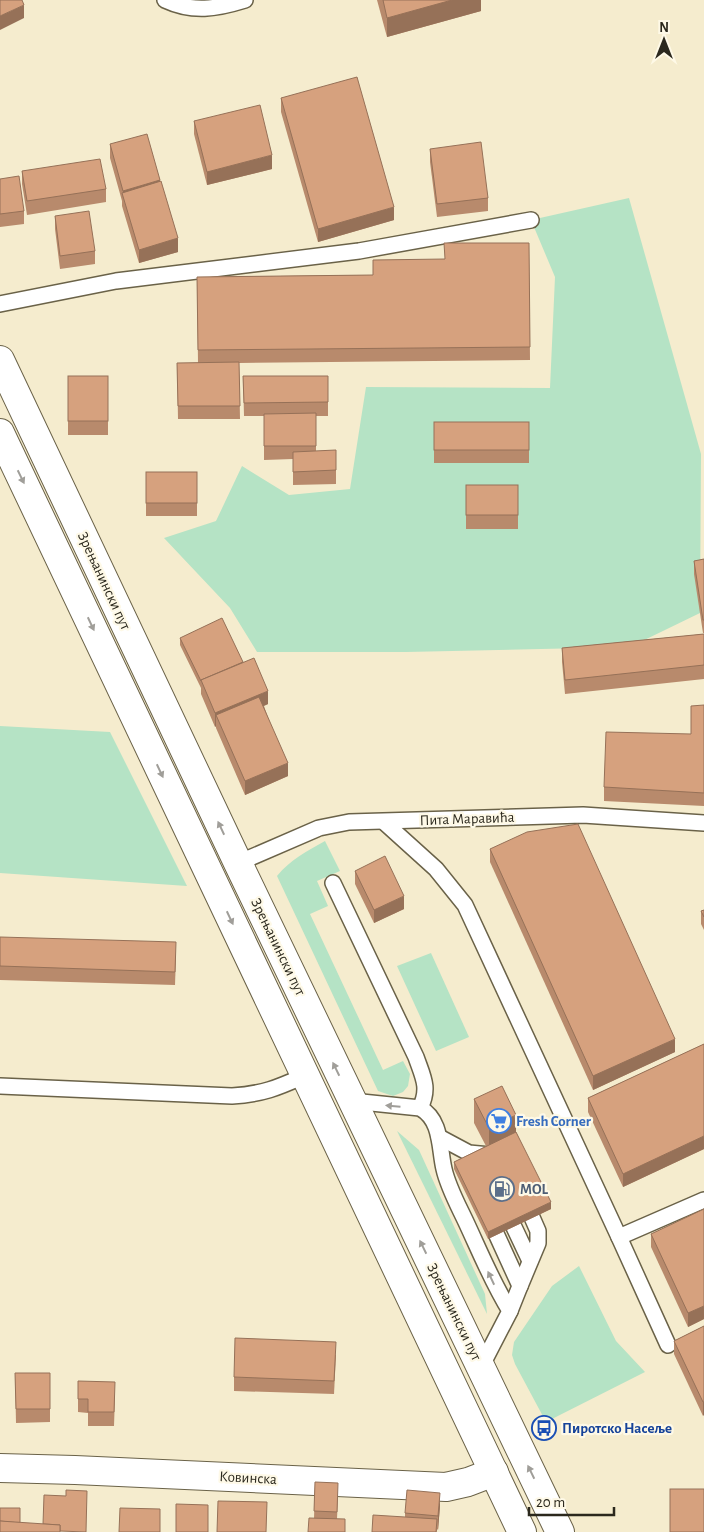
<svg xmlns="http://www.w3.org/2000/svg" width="704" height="1532" viewBox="0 0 704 1532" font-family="'Alegreya Sans',sans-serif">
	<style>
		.green { fill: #b5e3c5 }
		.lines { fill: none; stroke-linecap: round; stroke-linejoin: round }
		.service-casing { stroke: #6a6248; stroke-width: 18 }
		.minor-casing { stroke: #6a6248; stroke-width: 30 }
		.secondary-casing { stroke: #6a6248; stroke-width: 30 }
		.service { stroke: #fff; stroke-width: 15 }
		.minor { stroke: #fff; stroke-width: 28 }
		.secondary { stroke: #fff; stroke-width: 28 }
		.wall { fill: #b88a6c }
		.shaded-wall { fill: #967158 }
		.building { fill: #d6a17e; stroke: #967158 }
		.oneway { fill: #a09e99 }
		.labels { text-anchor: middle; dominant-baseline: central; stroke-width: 4.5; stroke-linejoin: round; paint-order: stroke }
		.street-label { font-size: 15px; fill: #2b281d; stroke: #fef9e7 }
		.shop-label { font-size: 15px; font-weight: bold; fill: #366cbe; stroke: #fef9e7; text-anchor: start }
		.service-label { font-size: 15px; font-weight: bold; fill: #4e5e75; stroke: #fef9e7; text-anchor: start }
		.transit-label { font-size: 15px; font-weight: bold; fill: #164399; stroke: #fef9e7; text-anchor: start }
	</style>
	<rect width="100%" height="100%" fill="#f5ecce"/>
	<g class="green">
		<path d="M629,198l72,256 -1,159 -70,34 -224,5h-149l-27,-44 -66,-70 52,-17 26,-55 47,29 61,-6 16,-102 184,1 5,-111 -24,-57z"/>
		<path d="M0,726l110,6 77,154 -187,-13z"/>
		<path d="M325,841l15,30 -23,10 11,25 -18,8 73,156 20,-9 7,13 -2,12 -5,6 -10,4 -15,-5 -101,-215c13,-16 30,-25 48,-35z"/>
		<path d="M431,953l38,84 -33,14 -39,-85z"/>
		<path d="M397,1131l22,19 66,144 2,20z"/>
		<path d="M579,1266l37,75 29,31 -99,50 -31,-58 -3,-9 2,-13 38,-56z"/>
	</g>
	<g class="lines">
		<defs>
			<g id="service">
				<path d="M165,0c28,13 51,9 80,0"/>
				<path d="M0,304l116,-23 243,-30 172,-31"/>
				<path d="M384,822l52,47 29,36 154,332 49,108"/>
				<path d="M238,863l81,-35 30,-6 234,-7 121,8"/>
				<path d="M333,883l83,174c7,20 14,31 4,51"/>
				<path d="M0,1086l232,10c31,-2 45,-8 72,-20"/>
				<path d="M352,1101l68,7c22,12 19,40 24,61 4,18 14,36 22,53 14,30 26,60 44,89l-29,56"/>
				<path d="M439,1137l30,16 21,2"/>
				<path d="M505,1208l25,53"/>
				<path d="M488,1216l32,70 -10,25"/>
				<path d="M619,1237l85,-37"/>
				<path d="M520,1286l18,-43v-12l-14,-32"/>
			</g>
			<path id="minor" d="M0,1468l75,2 371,17 22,-5 26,-10"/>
			<g id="secondary">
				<path d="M0,360l238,503 322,669"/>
				<path d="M0,433l522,1099"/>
			</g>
		</defs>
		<use href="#service" class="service-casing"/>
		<use href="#minor" class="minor-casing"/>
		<use href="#secondary" class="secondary-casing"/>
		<use href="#service" class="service"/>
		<use href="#minor" class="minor"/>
		<use href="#secondary" class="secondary"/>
	</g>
	<g class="wall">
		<path d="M377,0h104v11l-94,26z"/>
		<path d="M281,98l113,122 -76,22 -37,-130z"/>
		<path d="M194,121l78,48 -65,16 -13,-51z"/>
		<path d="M110,144l50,37 18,71 -39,11 -17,-57v-5l-12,-43z"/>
		<path d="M430,149l58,49v13l-51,6 -7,-55z"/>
		<path d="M22,171l84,18v13l-79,13 -5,-31z"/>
		<path d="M0,179l24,32v13l-24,3z"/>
		<path d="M55,216l40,35v13l-35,5 -5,-40z"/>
		<path d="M529,243l1,117 -291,3 1,56h-62l-1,-56h21l-1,-86 176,-2 72,-16z"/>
		<rect x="68" y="376" width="40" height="59"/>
		<path d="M243,376h85v40h-12v35l20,19v14l-43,1v-26l-29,1v-44h-20z"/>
		<rect x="434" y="422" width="95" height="41"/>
		<rect x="146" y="472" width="51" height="44"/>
		<rect x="466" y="485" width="52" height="44"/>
		<path d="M704,559v74h-1l-9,-59v-13z"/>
		<path d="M704,634v45l-139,15 -3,-32v-14z"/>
		<path d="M180,638l63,24 25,42 -4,2 24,70 -43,19 -29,-67v-2l-1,1 -14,-33v-6l-21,-43z"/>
		<path d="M704,705v101l-100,-5v-14l87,-53z"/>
		<path d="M490,849l185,203 -82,38 -103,-228z"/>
		<path d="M355,871l49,38 -30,14 -19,-39z"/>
		<path d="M704,910v20l-3,-6v-13z"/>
		<path d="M0,937l176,19 -1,29 -175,-5z"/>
		<path d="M704,1044v105l-81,38 -35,-75v-14z"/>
		<path d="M474,1099l42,33 35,77 -63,30 -34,-70v-7l32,-16 -12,-23z"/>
		<path d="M704,1209v110l-16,8 -37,-80v-13z"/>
		<path d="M704,1326l-1,90 -29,-62v-13z"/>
		<path d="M336,1355l-2,39 -100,-3v-14z"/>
		<path d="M15,1373h35v49l-34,1z"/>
		<path d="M78,1381l37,15 -1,30h-26v-13l-10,-1z"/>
		<path d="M315,1482l23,14 -1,23 8,13 -31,-13z"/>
		<path d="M440,1506l-2,24 -1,-1v3l-32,-15v-4z"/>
	</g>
	<g class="shaded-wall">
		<path d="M452,0h29v11l-94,26v-19z"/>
		<path d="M24,5v13l-24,12v-14z"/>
		<path d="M272,155v14l-65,16v-13z"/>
		<path d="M160,180v14l-37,2v-5z"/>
		<path d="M394,207v13l-76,22v-13z"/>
		<path d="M178,238v14l-39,11v-13z"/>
		<path d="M268,691v13l-48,20 -4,-9v11l-1,1v-14z"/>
		<path d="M288,763v13l-43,19v-14z"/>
		<path d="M404,896v13l-30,14v-13z"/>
		<path d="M675,1039v13l-82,38v-14z"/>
		<path d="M516,1115v24l-27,13v-24z"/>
		<path d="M704,1136v13l-81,38v-13z"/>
		<path d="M551,1202v7l-63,30v-7z"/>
		<path d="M704,1306v13l-16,8v-14z"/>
		<path d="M703,1402h1v13l-1,1z"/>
		<path d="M440,1493v13l-2,24v-14z"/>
	</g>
	<g class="building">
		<path d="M0,0h22l2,5 -24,11z"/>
		<path d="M383,0h69l-65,18z"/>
		<path d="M357,77l37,130 -76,22 -37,-131z"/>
		<path d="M260,105l12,50 -65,17 -13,-51z"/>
		<path d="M147,134l13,46 -37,11 -13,-47z"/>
		<path d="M481,142l7,56 -51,6 -7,-55z"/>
		<path d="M100,159l6,30 -79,12 -5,-30z"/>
		<path d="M19,176l5,35 -24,3v-35z"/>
		<path d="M161,181l17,57 -39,12 -17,-57z"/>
		<path d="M89,211l6,40 -35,5 -5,-40z"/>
		<path d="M444,243h85l1,104 -332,3 -1,-73 176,-2v-15l72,-1z"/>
		<path d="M239,362l1,44h-62l-1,-43z"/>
		<rect x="68" y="376" width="40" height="45"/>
		<path d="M243,376h85v26l-84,1z"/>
		<path d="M316,413v33h-52v-32z"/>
		<rect x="434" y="422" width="95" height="28"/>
		<path d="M336,450v20l-43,2v-20z"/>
		<rect x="146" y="472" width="51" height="31"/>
		<rect x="466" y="485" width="52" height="30"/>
		<path d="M704,559v61h-1l-9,-59z"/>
		<path d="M222,618l21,44 -42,18v1l-21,-43z"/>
		<path d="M704,634v31l-139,15 -3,-32z"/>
		<path d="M254,658l14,33 -53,22 -14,-33z"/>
		<path d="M259,697l29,66 -43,18 -29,-66z"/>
		<path d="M704,705v88l-100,-6 2,-55 85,2v-28z"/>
		<path d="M578,824l97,215 -82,37 -103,-227 37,-17z"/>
		<path d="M385,856l19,40 -30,14 -19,-39z"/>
		<path d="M704,910v7l-3,-6z"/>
		<path d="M0,937l176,5 -1,30 -175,-6z"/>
		<path d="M704,1044v92l-81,38 -35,-76z"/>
		<path d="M502,1086l14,29 -27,13 -15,-29z"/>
		<path d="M516,1132l35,70 -63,30 -34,-70z"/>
		<path d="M704,1209v97l-16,7 -37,-79z"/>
		<path d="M704,1326v76h-1l-29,-61z"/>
		<path d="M235,1338l101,4 -2,39 -100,-4z"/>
		<path d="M15,1373h35v36h-34z"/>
		<path d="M78,1381l37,1 -1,30h-26v-13h-10z"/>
		<path d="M315,1482l23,1 -1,29 -23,-1z"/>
		<rect x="670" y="1489" width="34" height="43"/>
		<path d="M66,1490l21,1 -1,41 -26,-1v-6l-17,-1 1,-29 22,1z"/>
		<path d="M407,1490l33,3 -2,23 -33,-3z"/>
		<path d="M218,1501l49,1 -1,30h-49z"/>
		<path d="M176,1504l32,1v27h-32z"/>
		<path d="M0,1508h20v15l-20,-2z"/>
		<path d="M120,1508l40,1v23h-41z"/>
		<path d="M373,1515l64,4 -1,13h-64z"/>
		<path d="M309,1518l36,1v13h-37z"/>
		<path d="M0,1521l60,4v7h-60z"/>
	</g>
	<defs><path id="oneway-solid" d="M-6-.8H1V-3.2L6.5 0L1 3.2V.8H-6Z" transform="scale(1.25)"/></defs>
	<g class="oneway">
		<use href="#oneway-solid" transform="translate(21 477) rotate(64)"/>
		<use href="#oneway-solid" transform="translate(91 624) rotate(65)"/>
		<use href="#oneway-solid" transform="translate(160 771) rotate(65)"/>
		<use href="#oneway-solid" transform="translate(221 828) rotate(-115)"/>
		<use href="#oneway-solid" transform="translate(230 918) rotate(65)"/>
		<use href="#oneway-solid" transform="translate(336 1069) rotate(-116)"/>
		<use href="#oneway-solid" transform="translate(393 1106) rotate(-175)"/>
		<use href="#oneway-solid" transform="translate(423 1247) rotate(-116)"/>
		<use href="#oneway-solid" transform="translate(491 1278) rotate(-115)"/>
		<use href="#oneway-solid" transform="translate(531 1472) rotate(-116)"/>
	</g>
	<defs>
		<symbol id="supermarket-ring" viewBox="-11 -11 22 22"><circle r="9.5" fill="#fef9e7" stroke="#3f7fe0" stroke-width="1.5"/><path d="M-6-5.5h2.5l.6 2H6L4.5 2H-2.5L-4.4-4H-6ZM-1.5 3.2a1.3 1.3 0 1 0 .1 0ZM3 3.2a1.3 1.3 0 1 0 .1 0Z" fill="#3f7fe0"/></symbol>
		<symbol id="fuel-ring" viewBox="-11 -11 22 22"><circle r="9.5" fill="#fef9e7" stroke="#5c6f8a" stroke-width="1.5"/><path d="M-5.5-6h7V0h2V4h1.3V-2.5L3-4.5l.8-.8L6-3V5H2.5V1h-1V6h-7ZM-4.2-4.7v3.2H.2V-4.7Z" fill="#5c6f8a"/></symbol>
		<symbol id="bus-ring" viewBox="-11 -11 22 22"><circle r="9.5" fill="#fef9e7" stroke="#1a4fb4" stroke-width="1.5"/><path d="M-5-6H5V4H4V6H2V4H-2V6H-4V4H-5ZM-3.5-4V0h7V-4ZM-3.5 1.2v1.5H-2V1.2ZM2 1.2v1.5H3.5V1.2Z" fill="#1a4fb4"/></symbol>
	</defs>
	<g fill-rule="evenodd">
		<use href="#supermarket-ring" x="485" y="1107" width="28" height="28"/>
		<use href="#fuel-ring" x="488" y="1175" width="28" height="28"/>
		<use href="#bus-ring" x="530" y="1414" width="28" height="28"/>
	</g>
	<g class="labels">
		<g class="street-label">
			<text transform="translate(104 581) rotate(65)">Зрењанински пут</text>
			<text transform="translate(467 819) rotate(-2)">Пита Маравића</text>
			<text transform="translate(278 947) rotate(64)">Зрењанински пут</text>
			<text transform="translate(454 1312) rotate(64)">Зрењанински пут</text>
			<text transform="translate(248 1478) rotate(3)">Ковинска</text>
		</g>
		<g class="shop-label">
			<text x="516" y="1121">Fresh Corner</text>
		</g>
		<g class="service-label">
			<text x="520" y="1189">MOL</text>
		</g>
		<g class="transit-label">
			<text x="562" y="1428">Пиротско Насеље</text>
		</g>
	</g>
	<g transform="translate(664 40)" stroke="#fef9e7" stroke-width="4" paint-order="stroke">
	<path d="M0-4L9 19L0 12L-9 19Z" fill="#2b281d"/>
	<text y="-8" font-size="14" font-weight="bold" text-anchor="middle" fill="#2b281d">N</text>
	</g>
	<path d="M529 1507v8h85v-8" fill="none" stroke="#2b281d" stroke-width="2.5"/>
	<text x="536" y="1507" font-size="15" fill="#2b281d" stroke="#fef9e7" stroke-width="4" paint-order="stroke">20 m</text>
</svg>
